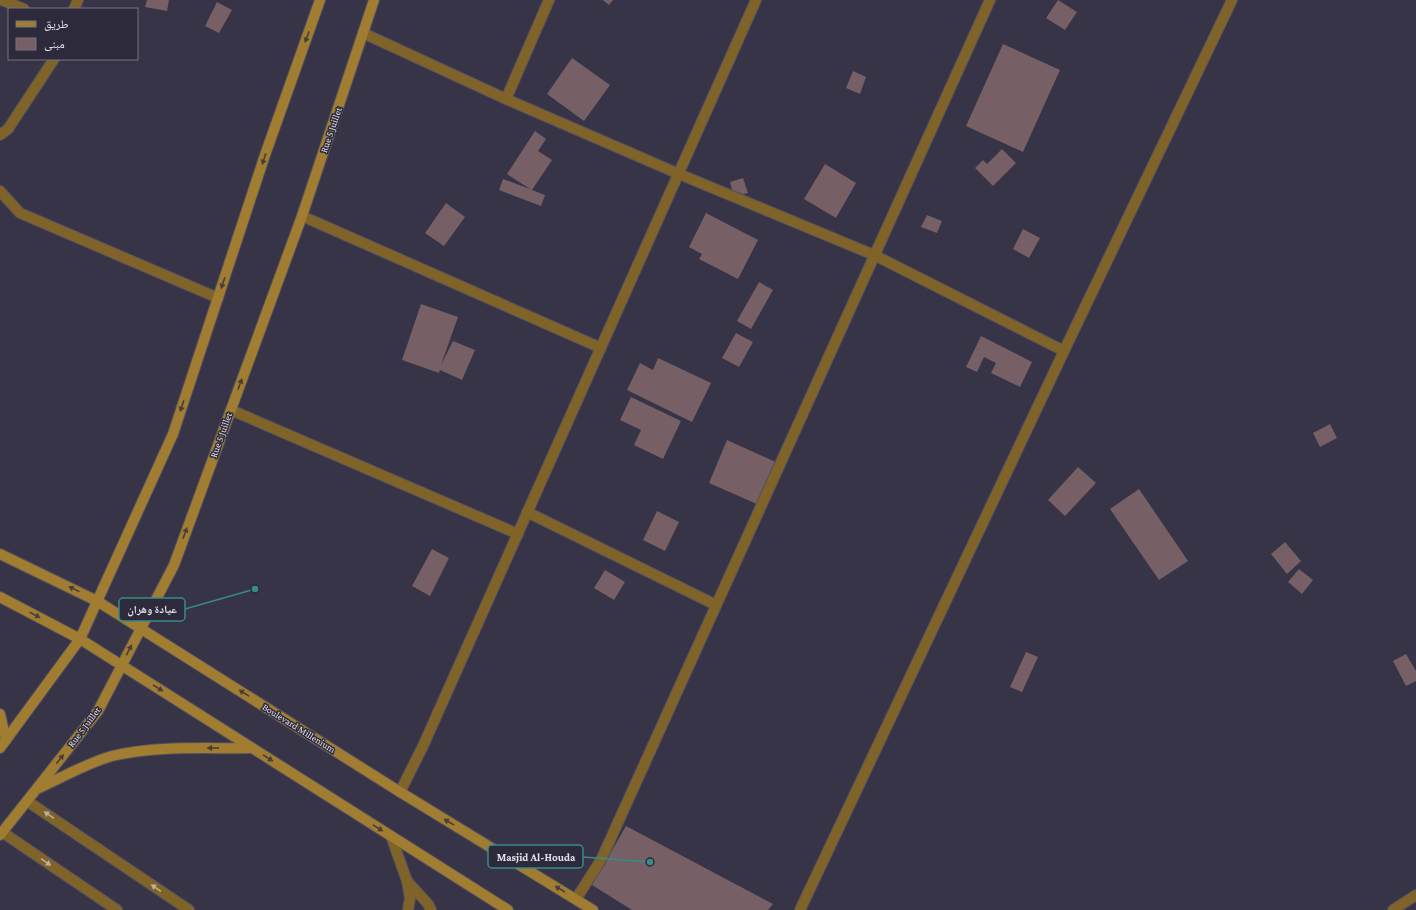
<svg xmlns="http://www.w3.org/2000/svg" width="1416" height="910" viewBox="0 0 1416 910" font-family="'Crimson Pro','Noto Naskh Arabic',serif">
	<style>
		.building { fill: #765f65 }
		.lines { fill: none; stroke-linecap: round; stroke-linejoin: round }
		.service-casing { stroke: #525061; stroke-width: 12 }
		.minor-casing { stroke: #525061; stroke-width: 12 }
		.tertiary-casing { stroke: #525061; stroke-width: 12 }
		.secondary-casing { stroke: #525061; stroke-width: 12 }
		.service { stroke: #806328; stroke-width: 10 }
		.minor { stroke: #806328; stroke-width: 10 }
		.tertiary { stroke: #806328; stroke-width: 10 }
		.secondary { stroke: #a17d32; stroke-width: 10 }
		.oneway { fill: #493f39 }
		.oneway2 { fill: #bbaf9e }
		.labels { text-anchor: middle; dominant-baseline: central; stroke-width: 3; stroke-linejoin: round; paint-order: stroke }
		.street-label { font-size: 10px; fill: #e2e1ed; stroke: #2c2a3b }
		.leader { fill: none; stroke: #398b87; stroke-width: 1.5 }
		.callout-dot { fill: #398b87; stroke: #2c2a3b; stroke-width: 1.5 }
		.callout { fill: #2c2a3b; stroke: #398b87; stroke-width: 1.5 }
		.callout-label { font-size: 11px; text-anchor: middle; font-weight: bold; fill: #e2e1ed }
	</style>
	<rect width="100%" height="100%" fill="#363446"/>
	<g class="building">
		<path d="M147,0h22l-2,11 -22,-4z"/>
		<path d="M603,0h10l-4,5z"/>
		<path d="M1058,0l19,12 -12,18 -19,-12z"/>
		<path d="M217,2l15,8 -13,23 -14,-7z"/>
		<path d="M1003,44l57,26 -37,82 -57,-26z"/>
		<path d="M572,58l38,27 -26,36 -37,-27z"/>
		<path d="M853,71l13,6 -6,17 -14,-6z"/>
		<path d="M535,131l11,8 -8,12 14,9 -20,30 13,5 -4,11 -42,-16 4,-11 27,10 -23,-15z"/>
		<path d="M1002,149l14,14 -23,23 -18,-18 8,-8 4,4z"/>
		<path d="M825,164l31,19 -20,35 -32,-19z"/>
		<path d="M743,178l5,15 -14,4 -4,-15z"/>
		<path d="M446,203l19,14 -21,29 -19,-13z"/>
		<path d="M706,213l52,27 -20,39 -39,-20 3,-5 -13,-7z"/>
		<path d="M927,215l15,6 -5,12 -16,-6z"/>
		<path d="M1023,229l17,9 -11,20 -16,-9z"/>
		<path d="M759,282l14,8 -22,39 -14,-8z"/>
		<path d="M421,304l37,13 -17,48 12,-24 22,9 -13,30 -22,-10 -1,3 -37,-13z"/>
		<path d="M736,333l17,9 -14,25 -17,-9z"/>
		<path d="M981,336l51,26 -12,25 -29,-14 5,-10 -12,-6 -7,15 -11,-5z"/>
		<path d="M658,358l53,25 -19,39 -65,-32 13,-27 13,7z"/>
		<path d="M631,397l50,24 -18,38 -29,-14 7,-15 -21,-10z"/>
		<path d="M1330,424l7,14 -17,9 -7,-14z"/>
		<path d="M727,440l51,23 -19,42 -50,-22z"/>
		<path d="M1078,467l18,16 -31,33 -17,-16z"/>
		<path d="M1139,489l49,72 -29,19 -49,-71z"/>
		<path d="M657,511l22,11 -14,29 -22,-11z"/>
		<path d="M1285,542l16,19 -14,13 -16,-20z"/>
		<path d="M432,549l17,9 -19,38 -18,-10z"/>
		<path d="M1299,569l14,11 -11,14 -14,-12z"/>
		<path d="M605,570l20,12 -11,18 -20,-12z"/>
		<path d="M1026,652l12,5 -16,35 -12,-5z"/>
		<path d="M1406,654l10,17v10l-10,5 -13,-25z"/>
		<path d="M626,826l147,78 -5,6h-136l-40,-25z"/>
	</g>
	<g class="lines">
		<defs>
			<path id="service" d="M407,881l21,23 3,6"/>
			<g id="minor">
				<path d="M2,0l22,9"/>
				<path d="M74,9l4,-9"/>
				<path d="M363,33l143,66 173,75 195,81 190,96"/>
				<path d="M506,99l43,-99"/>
				<path d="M0,135l8,-6 46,-70"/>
				<path d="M0,191l20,22 198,85"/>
				<path d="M302,216l299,132"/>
				<path d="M231,410l287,124"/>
				<path d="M527,512l189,93"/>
				<path d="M400,792l23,-46 333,-746"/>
				<path d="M391,836l16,45 3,17 -2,12"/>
				<path d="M576,899l25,-39 389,-860"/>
				<path d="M800,910l264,-559 168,-351"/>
				<path d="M1393,910l23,-15"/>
			</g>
			<g id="tertiary">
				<path d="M27,801l162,109"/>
				<path d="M2,832l115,78"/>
			</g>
			<g id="secondary">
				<path d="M0,554l97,47 303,191 193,118"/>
				<path d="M0,597l80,42 428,271"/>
				<path d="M0,714l6,26"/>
				<path d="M0,748l80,-109 93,-205 92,-279 55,-155"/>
				<path d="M39,788c24,-11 48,-25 73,-32 45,-11 94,-7 140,-8"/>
				<path d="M0,835l98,-124 76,-146 128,-349 72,-216"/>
			</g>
		</defs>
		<use href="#service" class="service-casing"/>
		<use href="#minor" class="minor-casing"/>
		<use href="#tertiary" class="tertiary-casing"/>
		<use href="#secondary" class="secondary-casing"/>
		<use href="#service" class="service"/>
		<use href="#minor" class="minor"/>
		<use href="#tertiary" class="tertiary"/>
		<use href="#secondary" class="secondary"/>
	</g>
	<defs><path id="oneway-solid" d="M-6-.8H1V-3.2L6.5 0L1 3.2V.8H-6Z"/></defs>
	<g class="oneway">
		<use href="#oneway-solid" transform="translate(307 37) rotate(110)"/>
		<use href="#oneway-solid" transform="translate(264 159) rotate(108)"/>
		<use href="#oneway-solid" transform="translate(223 283) rotate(108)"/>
		<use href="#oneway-solid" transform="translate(240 384) rotate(-70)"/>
		<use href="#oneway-solid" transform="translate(182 406) rotate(108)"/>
		<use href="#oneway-solid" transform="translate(185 533) rotate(-70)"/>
		<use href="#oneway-solid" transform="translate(74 589) rotate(-154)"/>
		<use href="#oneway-solid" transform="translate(35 615) rotate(28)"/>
		<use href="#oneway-solid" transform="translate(129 650) rotate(-63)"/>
		<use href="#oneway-solid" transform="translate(158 688) rotate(32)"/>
		<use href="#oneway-solid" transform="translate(244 693) rotate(-148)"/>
		<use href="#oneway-solid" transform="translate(213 748) rotate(179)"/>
		<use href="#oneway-solid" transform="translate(268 758) rotate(32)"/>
		<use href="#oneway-solid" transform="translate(60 759) rotate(-52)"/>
		<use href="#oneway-solid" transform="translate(449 822) rotate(-149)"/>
		<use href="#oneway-solid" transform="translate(378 828) rotate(32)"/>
		<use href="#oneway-solid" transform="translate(560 889) rotate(-149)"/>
	</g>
	<g class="oneway2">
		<use href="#oneway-solid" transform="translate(49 815) rotate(-146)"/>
		<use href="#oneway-solid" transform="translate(46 862) rotate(34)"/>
		<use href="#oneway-solid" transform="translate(156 888) rotate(-146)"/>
	</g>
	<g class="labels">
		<g class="street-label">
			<text transform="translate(331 130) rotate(-71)">Rue 5 Juillet</text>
			<text transform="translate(221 435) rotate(-70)">Rue 5 Juillet</text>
			<text transform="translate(84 727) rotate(-53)">Rue 5 Juillet</text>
			<text transform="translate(299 728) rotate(32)">Boulevard Millenium</text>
		</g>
	</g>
	<path class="leader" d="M255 589L185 609M650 862L583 857"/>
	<g class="callout-dot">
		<circle cx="255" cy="589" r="4"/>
		<circle cx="650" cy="862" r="4"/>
	</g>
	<g class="callout">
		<rect x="119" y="598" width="66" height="23" rx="4"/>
		<rect x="488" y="845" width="95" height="23" rx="4"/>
	</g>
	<g class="callout-label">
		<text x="152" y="613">عيادة وهران</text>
		<text x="536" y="861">Masjid Al-Houda</text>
	</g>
	<rect x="8" y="8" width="130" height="52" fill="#2c2a3b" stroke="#757382"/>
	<rect x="16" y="21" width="20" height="6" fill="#a17d32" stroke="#757382"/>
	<text x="44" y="28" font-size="12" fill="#e2e1ed">طريق</text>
	<rect x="16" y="38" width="20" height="12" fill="#765f65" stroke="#757382"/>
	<text x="44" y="48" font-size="12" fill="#e2e1ed">مبنى</text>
</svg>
